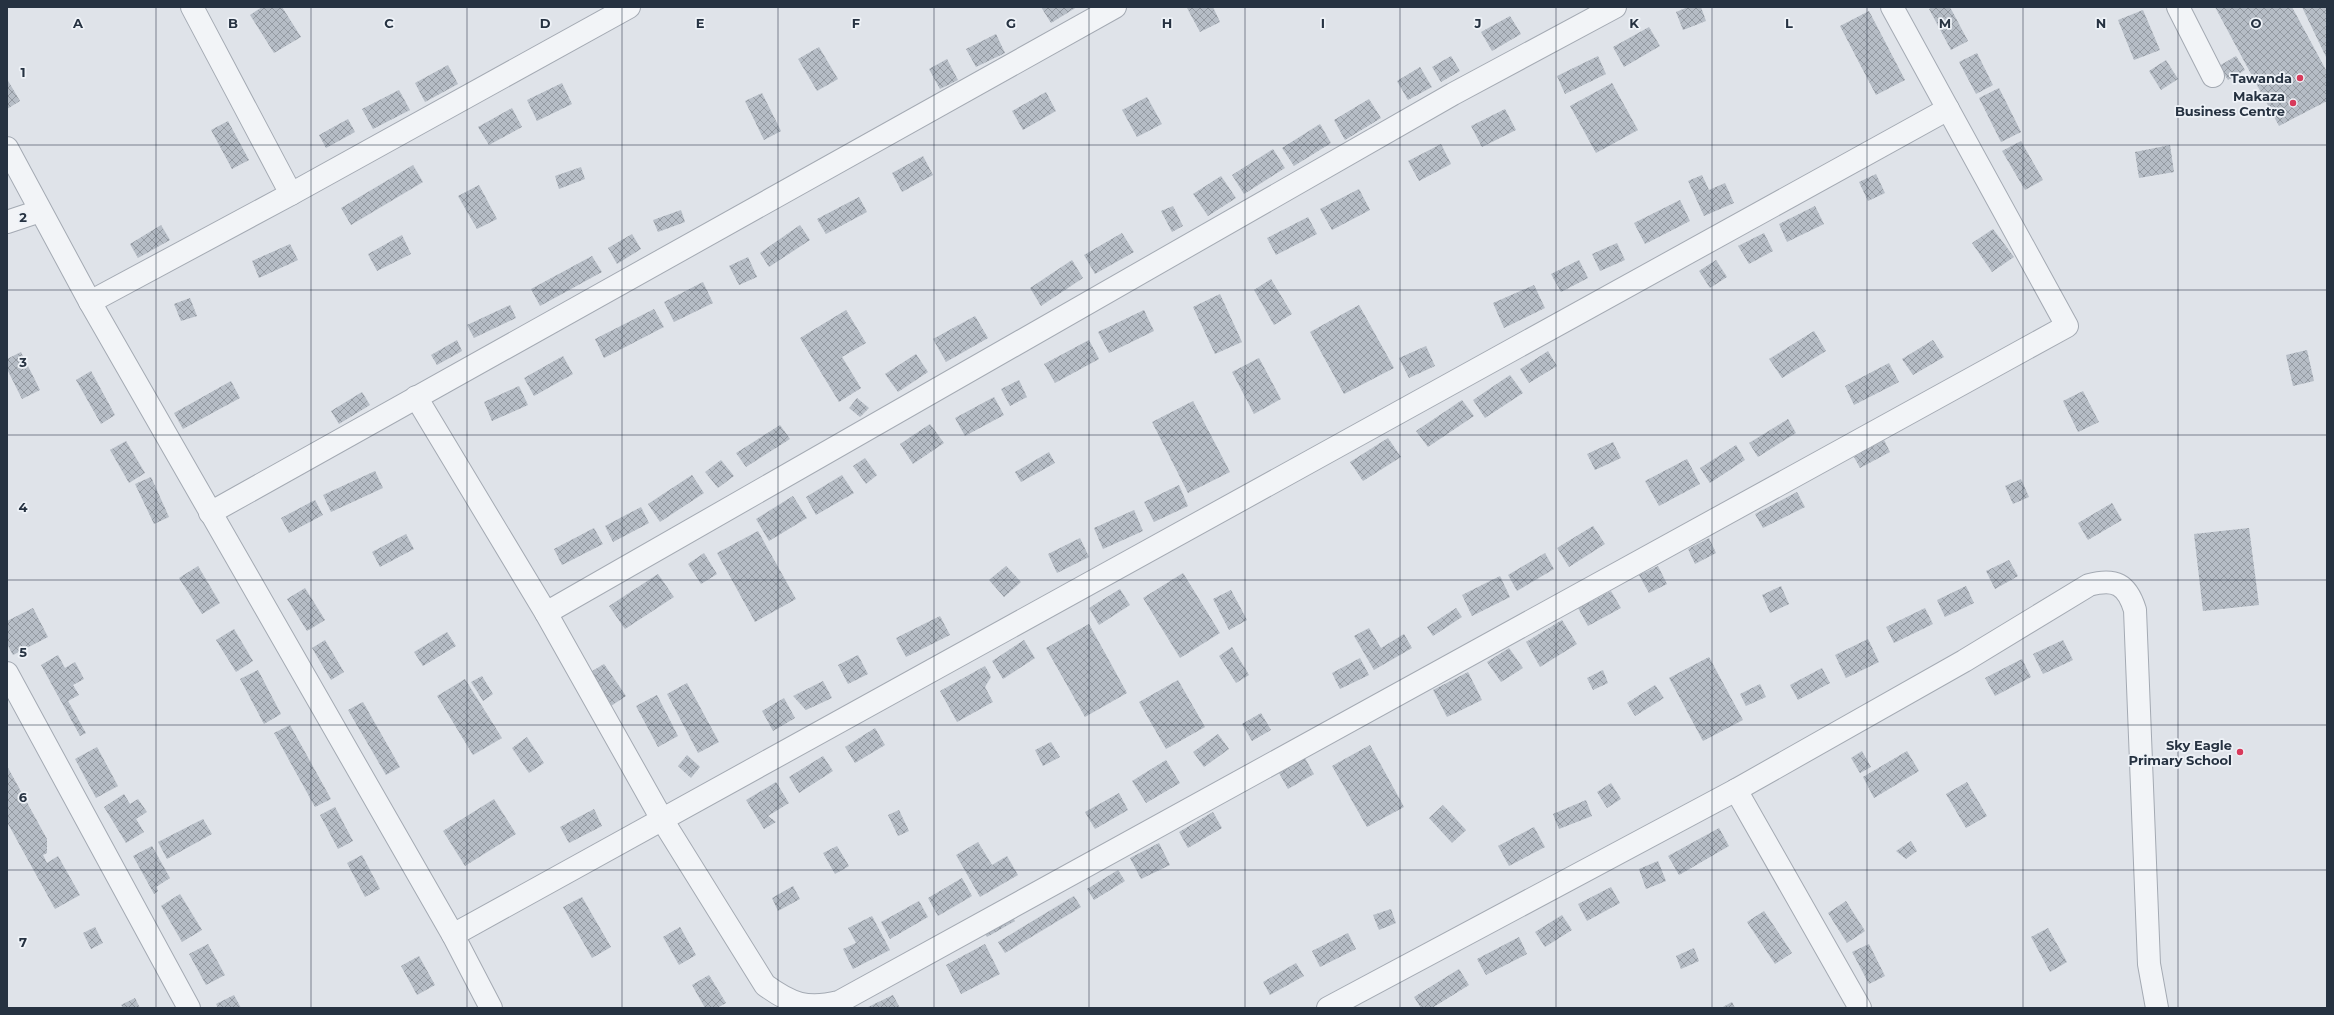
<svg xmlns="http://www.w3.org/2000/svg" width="2334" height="1015" viewBox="0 0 2334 1015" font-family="Montserrat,sans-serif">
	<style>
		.building { fill: url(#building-cross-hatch) }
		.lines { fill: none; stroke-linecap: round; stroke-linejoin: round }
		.minor-casing { stroke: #a4aab3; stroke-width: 24 }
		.minor { stroke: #f2f4f7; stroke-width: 22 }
		.grid { fill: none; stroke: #263241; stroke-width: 1; stroke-opacity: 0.55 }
		.poi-dot { fill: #d83a5b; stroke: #eef2f7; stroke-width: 1.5 }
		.labels { text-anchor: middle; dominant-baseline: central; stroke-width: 3.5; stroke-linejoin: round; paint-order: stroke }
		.poi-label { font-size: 13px; font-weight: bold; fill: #263241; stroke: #eef2f7; text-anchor: end }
		.grid-label { font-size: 13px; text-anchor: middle; font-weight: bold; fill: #263241; stroke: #eef2f7; stroke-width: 3.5; stroke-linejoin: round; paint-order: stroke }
	</style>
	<defs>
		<pattern id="building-cross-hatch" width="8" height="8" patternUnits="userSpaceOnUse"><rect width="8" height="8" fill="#b6bdc6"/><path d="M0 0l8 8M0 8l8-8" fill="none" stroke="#949aa2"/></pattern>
	</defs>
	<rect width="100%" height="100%" fill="#dfe3e9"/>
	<g class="building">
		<path d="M262,7h20l19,30 -27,16 -24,-38z"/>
		<path d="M1041,7h36l-26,16z"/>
		<path d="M1190,7h23l7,15 -20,10 -13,-24z"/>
		<path d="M1688,7h13l5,14 -23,9 -7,-18z"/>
		<path d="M1932,7h18l18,34 -17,9 -22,-41z"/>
		<path d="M2215,7h77l35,65v29l-48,25z"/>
		<path d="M2302,7h25v52z"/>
		<path d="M2143,10l17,40 -26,10 -16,-40z"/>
		<path d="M1869,11l36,69 -29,15 -36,-69z"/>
		<path d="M1510,16l11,18 -29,17 -11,-19z"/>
		<path d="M1649,27l11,19 -36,21 -11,-20z"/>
		<path d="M996,34l9,19 -29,14 -10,-18z"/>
		<path d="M819,47l19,32 -21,12 -19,-32z"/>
		<path d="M1977,53l16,32 -17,9 -17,-32z"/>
		<path d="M1451,56l9,15 -19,11 -9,-15z"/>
		<path d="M1598,56l8,18 -41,20 -8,-18z"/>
		<path d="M2236,56l9,14 -17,10 -9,-14z"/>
		<path d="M947,59l11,21 -18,9 -11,-20z"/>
		<path d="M2166,60l12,19 -17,11 -12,-19z"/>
		<path d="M448,65l10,19 -33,18 -10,-19z"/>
		<path d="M1420,67l12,20 -24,13 -11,-19z"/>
		<path d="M7,79l13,22 -13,8z"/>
		<path d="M562,83l10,21 -35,17 -10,-21z"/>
		<path d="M1612,83l26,47 -42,23 -26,-47z"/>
		<path d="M1999,88l22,44 -20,10 -22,-44z"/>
		<path d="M399,90l11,20 -37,19 -11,-20z"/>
		<path d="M1046,92l10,19 -33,19 -11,-19z"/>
		<path d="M762,93l19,38 -17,9 -19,-39z"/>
		<path d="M1147,97l15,27 -25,13 -15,-27z"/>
		<path d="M1369,99l12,19 -36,22 -11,-20z"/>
		<path d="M512,108l10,19 -33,18 -11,-18z"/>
		<path d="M1505,109l11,21 -34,17 -11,-21z"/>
		<path d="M348,119l7,13 -29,16 -7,-13z"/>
		<path d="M228,121l21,39 -17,9 -21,-39z"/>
		<path d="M1320,124l11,19 -37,23 -12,-18z"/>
		<path d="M2021,141l22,39 -18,10 -23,-39z"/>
		<path d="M1441,144l10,20 -32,17 -11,-20z"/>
		<path d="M2170,145l4,27 -35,6 -4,-26z"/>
		<path d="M1273,149l12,19 -41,26 -12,-19z"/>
		<path d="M923,156l10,19 -31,17 -10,-19z"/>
		<path d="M413,165l10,17 -72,43 -10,-17z"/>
		<path d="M581,167l4,12 -26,10 -4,-13z"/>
		<path d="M1876,174l9,19 -17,8 -9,-19z"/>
		<path d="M1702,175l7,15 16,-7 9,20 -30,13 -16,-35z"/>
		<path d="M1221,176l15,22 -28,18 -15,-22z"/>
		<path d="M479,185l18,34 -20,10 -19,-33z"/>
		<path d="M1359,189l11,21 -38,20 -12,-21z"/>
		<path d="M859,197l8,15 -41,22 -9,-15z"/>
		<path d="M1680,200l10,21 -45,23 -11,-21z"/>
		<path d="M1173,206l10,20 -11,6 -11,-21z"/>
		<path d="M1815,206l9,18 -37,18 -8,-18z"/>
		<path d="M681,210l4,12 -27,10 -5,-12z"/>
		<path d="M1308,217l9,17 -41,21 -9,-17z"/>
		<path d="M161,225l9,15 -32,18 -8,-14z"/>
		<path d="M800,225l10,15 -41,27 -9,-14z"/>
		<path d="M1993,229l21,28 -22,15 -20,-29z"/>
		<path d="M1122,233l12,19 -39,22 -11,-19z"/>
		<path d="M1764,233l9,18 -24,13 -11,-18z"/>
		<path d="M632,234l9,15 -24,15 -9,-16z"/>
		<path d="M402,235l9,19 -34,17 -9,-17z"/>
		<path d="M1617,243l8,17 -25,11 -8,-17z"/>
		<path d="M290,244l8,16 -39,18 -7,-17z"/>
		<path d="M592,256l10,16 -62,34 -9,-17z"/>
		<path d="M748,257l9,20 -18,8 -10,-19z"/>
		<path d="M1072,260l11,18 -42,28 -11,-18z"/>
		<path d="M1579,260l9,18 -27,14 -10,-18z"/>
		<path d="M1716,260l11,17 -17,11 -11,-17z"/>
		<path d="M1271,279l21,35 -18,11 -20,-35z"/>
		<path d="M703,282l10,21 -39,19 -10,-20z"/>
		<path d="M1534,285l11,23 -41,20 -11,-25z"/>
		<path d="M1220,294l22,48 -27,12 -22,-47z"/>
		<path d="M190,298l7,18 -16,5 -7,-17z"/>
		<path d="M510,305l6,13 -42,20 -7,-13z"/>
		<path d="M1359,305l35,63 -50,26 -34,-62z"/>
		<path d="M654,309l10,18 -60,31 -9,-19z"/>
		<path d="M846,310l20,33 -24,14 19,31 -22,14 -39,-64z"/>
		<path d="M1144,310l10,21 -45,22 -11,-21z"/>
		<path d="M975,316l13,22 -42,24 -13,-23z"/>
		<path d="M1814,331l12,20 -44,27 -13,-19z"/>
		<path d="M457,340l5,11 -25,14 -6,-10z"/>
		<path d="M1089,340l10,19 -44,24 -11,-19z"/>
		<path d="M1933,340l11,17 -31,18 -11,-16z"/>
		<path d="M1426,346l9,20 -26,12 -10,-20z"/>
		<path d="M2307,350l7,31 -21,5 -7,-31z"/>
		<path d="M1548,351l9,15 -28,17 -9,-14z"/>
		<path d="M21,352l19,38 -18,9 -15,-30v-10z"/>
		<path d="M916,354l12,18 -30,20 -13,-18z"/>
		<path d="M563,356l10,18 -39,22 -10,-18z"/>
		<path d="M1259,358l22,41 -27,15 -22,-42z"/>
		<path d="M1889,363l10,19 -45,23 -9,-19z"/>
		<path d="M91,371l24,44 -14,9 -25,-44z"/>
		<path d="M1510,375l13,18 -38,25 -12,-18z"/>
		<path d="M1019,380l8,17 -17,9 -9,-17z"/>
		<path d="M231,381l9,17 -57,31 -9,-16z"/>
		<path d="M519,386l9,19 -36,16 -8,-19z"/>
		<path d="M2083,391l16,31 -21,10 -15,-31z"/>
		<path d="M362,392l8,13 -31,19 -8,-13z"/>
		<path d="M994,397l10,18 -39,21 -10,-18z"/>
		<path d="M857,398l12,10 -9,9 -11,-9z"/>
		<path d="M1462,400l12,16 -46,31 -12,-16z"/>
		<path d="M1193,401l37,71 -42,21 -36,-71z"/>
		<path d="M1788,419l8,14 -38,24 -9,-14z"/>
		<path d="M930,424l14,19 -31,21 -13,-20z"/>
		<path d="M780,425l10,14 -44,28 -10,-14z"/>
		<path d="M1388,438l13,19 -38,24 -13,-19z"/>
		<path d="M1884,440l6,12 -30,16 -6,-11z"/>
		<path d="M126,441l19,32 -16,10 -19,-33z"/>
		<path d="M1613,442l8,16 -26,12 -8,-16z"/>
		<path d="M1736,445l9,15 -35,23 -10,-15z"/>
		<path d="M1049,452l6,11 -34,19 -6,-10z"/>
		<path d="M865,458l12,17 -11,9 -13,-18z"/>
		<path d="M1687,459l13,25 -41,22 -14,-25z"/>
		<path d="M721,460l13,16 -16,12 -13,-16z"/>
		<path d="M375,471l8,17 -52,24 -8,-17z"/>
		<path d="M692,475l12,18 -44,29 -12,-18z"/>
		<path d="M842,475l12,18 -38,22 -10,-18z"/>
		<path d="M151,477l18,40 -15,7 -19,-40z"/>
		<path d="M2021,479l8,18 -16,7 -8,-18z"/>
		<path d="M1179,485l9,21 -34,16 -10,-20z"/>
		<path d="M1797,492l8,15 -42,21 -8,-14z"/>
		<path d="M793,496l14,22 -38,23 -13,-22z"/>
		<path d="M315,500l8,15 -34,18 -8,-15z"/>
		<path d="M2112,503l10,17 -34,20 -10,-17z"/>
		<path d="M641,507l8,16 -36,19 -8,-16z"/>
		<path d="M1134,510l9,21 -40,18 -9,-21z"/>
		<path d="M1593,526l12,18 -36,23 -12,-19z"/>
		<path d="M594,528l9,16 -41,21 -8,-16z"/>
		<path d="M2249,528l10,77 -56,6 -9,-77z"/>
		<path d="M758,531l38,68 -41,23 -38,-69z"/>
		<path d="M406,534l8,15 -34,18 -8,-15z"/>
		<path d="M1080,538l9,19 -32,16 -9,-19z"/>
		<path d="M1709,538l7,15 -21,11 -7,-15z"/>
		<path d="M704,553l13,21 -16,10 -13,-20z"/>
		<path d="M1545,553l9,16 -37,22 -9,-16z"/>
		<path d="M2009,560l9,16 -23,13 -9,-18z"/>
		<path d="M198,566l22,37 -18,11 -23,-36z"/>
		<path d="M1006,566l15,16 -17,15 -15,-17z"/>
		<path d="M1658,566l9,18 -18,9 -10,-18z"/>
		<path d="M1183,573l37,60 -40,25 -37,-60z"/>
		<path d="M658,574l16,23 -49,32 -16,-23z"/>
		<path d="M1500,576l10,21 -38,19 -10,-21z"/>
		<path d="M1781,586l8,18 -19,9 -8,-18z"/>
		<path d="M1966,586l8,17 -29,14 -8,-17z"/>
		<path d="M305,588l20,32 -18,11 -20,-32z"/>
		<path d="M1120,589l10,16 -31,20 -10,-17z"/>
		<path d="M1231,590l16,30 -18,10 -16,-31z"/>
		<path d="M1611,591l10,17 -33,18 -10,-18z"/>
		<path d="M33,608l15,29 -35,18 -6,-11v-23z"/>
		<path d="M1456,608l6,9 -29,19 -6,-9z"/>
		<path d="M1925,608l8,16 -39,19 -8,-16z"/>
		<path d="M940,616l10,19 -44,22 -10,-19z"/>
		<path d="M1562,620l15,24 -37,23 -14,-25z"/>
		<path d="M1089,624l38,69 -42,24 -39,-69z"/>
		<path d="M1369,628l12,20 23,-14 8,14 -38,22 -20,-34z"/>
		<path d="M234,629l19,32 -17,11 -20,-32z"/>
		<path d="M447,632l9,14 -33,20 -9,-14z"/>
		<path d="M1868,639l11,23 -33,16 -11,-23z"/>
		<path d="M325,640l19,32 -13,8 -19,-32z"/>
		<path d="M1024,640l11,18 -32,21 -11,-18z"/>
		<path d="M2063,640l10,20 -30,14 -10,-20z"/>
		<path d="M1232,647l17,28 -13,8 -17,-27z"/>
		<path d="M1509,648l14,20 -22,14 -14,-20z"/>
		<path d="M58,655l7,13 10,-6 9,17 -11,6 6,10 -11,6 18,32 -6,3 -39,-71z"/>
		<path d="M858,655l10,19 -20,10 -10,-19z"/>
		<path d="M1709,657l34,63 -40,21 -34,-63z"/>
		<path d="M1360,658l9,17 -29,14 -8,-16z"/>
		<path d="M2022,659l9,18 -36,19 -10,-18z"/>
		<path d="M604,664l22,32 -15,10 -22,-33z"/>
		<path d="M985,666l6,11 -6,10 8,15 -36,20 -17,-31z"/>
		<path d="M1822,668l8,15 -32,17 -8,-15z"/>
		<path d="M258,670l23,44 -17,10 -24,-45z"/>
		<path d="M1603,670l5,13 -15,7 -6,-12z"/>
		<path d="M1468,672l14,28 -35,17 -14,-27z"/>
		<path d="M482,676l11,18 -10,7 -12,-19z"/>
		<path d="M465,679l37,59 -29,17 -36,-59z"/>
		<path d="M1178,680l27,47 -39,22 -27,-47z"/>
		<path d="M823,681l9,17 -26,12 -13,-14z"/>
		<path d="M687,683l32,59 -21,11 -31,-59z"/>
		<path d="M1760,684l6,13 -20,9 -6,-12z"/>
		<path d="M1655,685l9,13 -29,18 -8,-13z"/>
		<path d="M657,695l21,41 -20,11 -22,-41z"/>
		<path d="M784,698l11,20 -22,13 -11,-20z"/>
		<path d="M363,702l37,65 -14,8 -38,-65z"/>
		<path d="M1261,713l10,17 -19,11 -10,-17z"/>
		<path d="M290,725l41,74 -16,8 -41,-74z"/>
		<path d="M875,728l10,17 -30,18 -10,-16z"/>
		<path d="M1218,734l11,15 -25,18 -11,-15z"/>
		<path d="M527,737l17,26 -15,10 -17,-25z"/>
		<path d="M1051,742l9,15 -17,9 -8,-16z"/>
		<path d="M1370,745l34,62 -37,20 -35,-61z"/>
		<path d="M97,747l21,39 -22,12 -21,-39z"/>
		<path d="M1862,751l9,16 -11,6 -9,-15z"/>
		<path d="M1907,751l12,20 -45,27 -11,-21z"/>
		<path d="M687,755l13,12 -9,11 -13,-12z"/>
		<path d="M823,756l10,15 -34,22 -10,-16z"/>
		<path d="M1305,758l9,16 -26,15 -9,-16z"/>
		<path d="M1166,760l14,23 -34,20 -14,-22z"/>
		<path d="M7,766l40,73v14l-4,2 4,8 11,-7 22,39 -25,14 -48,-87z"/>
		<path d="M776,782l13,21 -21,13 8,6 -12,7 -18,-29z"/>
		<path d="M1967,782l20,34 -21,12 -20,-34z"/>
		<path d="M1611,783l10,16 -14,9 -10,-16z"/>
		<path d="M1119,793l9,17 -33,19 -10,-17z"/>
		<path d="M124,794l6,10 8,-5 9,13 -11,7 8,13 -18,11 -22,-36z"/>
		<path d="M494,799l22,35 -51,32 -22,-35z"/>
		<path d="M1586,800l6,16 -33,13 -6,-15z"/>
		<path d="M1443,805l23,25 -14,13 -23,-25z"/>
		<path d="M335,807l18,34 -15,8 -18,-34z"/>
		<path d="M594,809l8,17 -33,17 -9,-16z"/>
		<path d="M899,810l10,21 -11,5 -10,-21z"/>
		<path d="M1213,812l9,16 -34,20 -9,-16z"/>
		<path d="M203,819l9,15 -45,25 -9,-17z"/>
		<path d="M1534,827l11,20 -36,19 -11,-20z"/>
		<path d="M1719,828l10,18 -50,29 -11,-19z"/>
		<path d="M1911,841l6,10 -11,8 -10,-8z"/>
		<path d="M978,842l14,23 15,-9 11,19 -38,22 -24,-42z"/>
		<path d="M1159,843l11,22 -29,14 -11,-21z"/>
		<path d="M152,846l18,32 -14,9 2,4 -4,3 -21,-38z"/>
		<path d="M837,846l12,20 -14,8 -12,-21z"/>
		<path d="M362,855l18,34 -15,8 -18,-34z"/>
		<path d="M1658,861l8,20 -20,8 -7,-20z"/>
		<path d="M1118,870l7,11 -31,19 -7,-11z"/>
		<path d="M962,878l10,18 -34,20 -10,-18z"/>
		<path d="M793,886l7,13 -22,12 -6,-13z"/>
		<path d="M1611,887l9,16 -33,18 -9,-17z"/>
		<path d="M180,894l22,36 -20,12 -21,-36z"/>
		<path d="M1074,896l7,11 -76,46 -7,-11z"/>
		<path d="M582,897l29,50 -19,11 -29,-51z"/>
		<path d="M919,901l9,16 -38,22 -9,-17z"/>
		<path d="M1846,901l19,30 -18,12 -19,-30z"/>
		<path d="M1391,909l5,14 -17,7 -6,-15z"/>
		<path d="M1764,911l28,42 -17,11 -28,-42z"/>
		<path d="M1009,912l6,9 -28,16 -6,-9z"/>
		<path d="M1562,915l10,15 -27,17 -10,-15z"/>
		<path d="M872,916l18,34 -37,19 -10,-20 13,-6 -8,-15z"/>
		<path d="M95,927l8,16 -12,6 -8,-16z"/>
		<path d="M680,927l16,28 -17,10 -16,-28z"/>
		<path d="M2048,928l19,34 -17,10 -19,-35z"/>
		<path d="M1348,933l8,16 -36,18 -8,-16z"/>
		<path d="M1519,937l8,17 -41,21 -9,-16z"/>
		<path d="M208,944l17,31 -19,10 -17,-31z"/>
		<path d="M985,944l15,30 -39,20 -15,-29z"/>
		<path d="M1869,944l16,32 -16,8 -17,-32z"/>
		<path d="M1694,948l5,13 -18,8 -5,-13z"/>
		<path d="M419,956l16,29 -18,10 -16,-29z"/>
		<path d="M1296,963l8,13 -34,19 -7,-13z"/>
		<path d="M1459,969l10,16 -37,23h-11l-7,-11z"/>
		<path d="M709,975l17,28 -9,5h-12l-13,-23z"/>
		<path d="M234,995l7,13h-23l-2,-4z"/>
		<path d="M893,995l7,13h-34z"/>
		<path d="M135,998l5,10h-17l-2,-3z"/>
		<path d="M1732,1002l3,6h-14z"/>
	</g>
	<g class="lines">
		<defs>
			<g id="minor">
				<path d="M192,7l99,187"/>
				<path d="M2178,7l35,69"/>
				<path d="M7,148l83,154 363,633 38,73"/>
				<path d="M7,222l33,-11"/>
				<path d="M90,302l201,-108 338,-187"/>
				<path d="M416,397l130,216 907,-519 162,-87"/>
				<path d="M210,513l905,-506"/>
				<path d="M546,613l117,208 102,164c26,19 42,25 74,17l1228,-676 -175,-319"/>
				<path d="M7,673l182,335"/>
				<path d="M1736,790l124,218"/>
				<path d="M453,935l1495,-826"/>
				<path d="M1328,1008l408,-218 228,-129 125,-76c26,-7 38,-1 46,25l14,354 8,44"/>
			</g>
		</defs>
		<use href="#minor" class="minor-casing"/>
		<use href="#minor" class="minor"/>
	</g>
	<path class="grid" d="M156,7v1001M311,7v1001M467,7v1001M622,7v1001M778,7v1001M934,7v1001M1089,7v1001M1245,7v1001M1400,7v1001M1556,7v1001M1712,7v1001M1867,7v1001M2023,7v1001M2178,7v1001M7,145h2320M7,290h2320M7,435h2320M7,580h2320M7,725h2320M7,870h2320"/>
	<g class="poi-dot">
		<circle cx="2300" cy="78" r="4"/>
		<circle cx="2293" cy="103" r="4"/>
		<circle cx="2240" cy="752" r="4"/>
	</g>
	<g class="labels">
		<g class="poi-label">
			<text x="2292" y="78">Tawanda</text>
			<text x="2285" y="96">Makaza<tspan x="2285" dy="15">Business Centre</tspan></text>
			<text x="2232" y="745">Sky Eagle<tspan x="2232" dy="15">Primary School</tspan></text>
		</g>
	</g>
	<g class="grid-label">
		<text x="78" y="28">A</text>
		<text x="233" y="28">B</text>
		<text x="389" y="28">C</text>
		<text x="545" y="28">D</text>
		<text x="700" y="28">E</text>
		<text x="856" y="28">F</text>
		<text x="1011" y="28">G</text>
		<text x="1167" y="28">H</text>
		<text x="1323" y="28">I</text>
		<text x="1478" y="28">J</text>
		<text x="1634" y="28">K</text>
		<text x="1789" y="28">L</text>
		<text x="1945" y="28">M</text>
		<text x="2101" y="28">N</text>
		<text x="2256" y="28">O</text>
		<text x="23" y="77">1</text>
		<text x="23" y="222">2</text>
		<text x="23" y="367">3</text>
		<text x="23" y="512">4</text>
		<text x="23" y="657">5</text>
		<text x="23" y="802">6</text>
		<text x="23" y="947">7</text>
	</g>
	<rect width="2334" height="1015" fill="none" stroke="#263241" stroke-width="16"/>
</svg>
